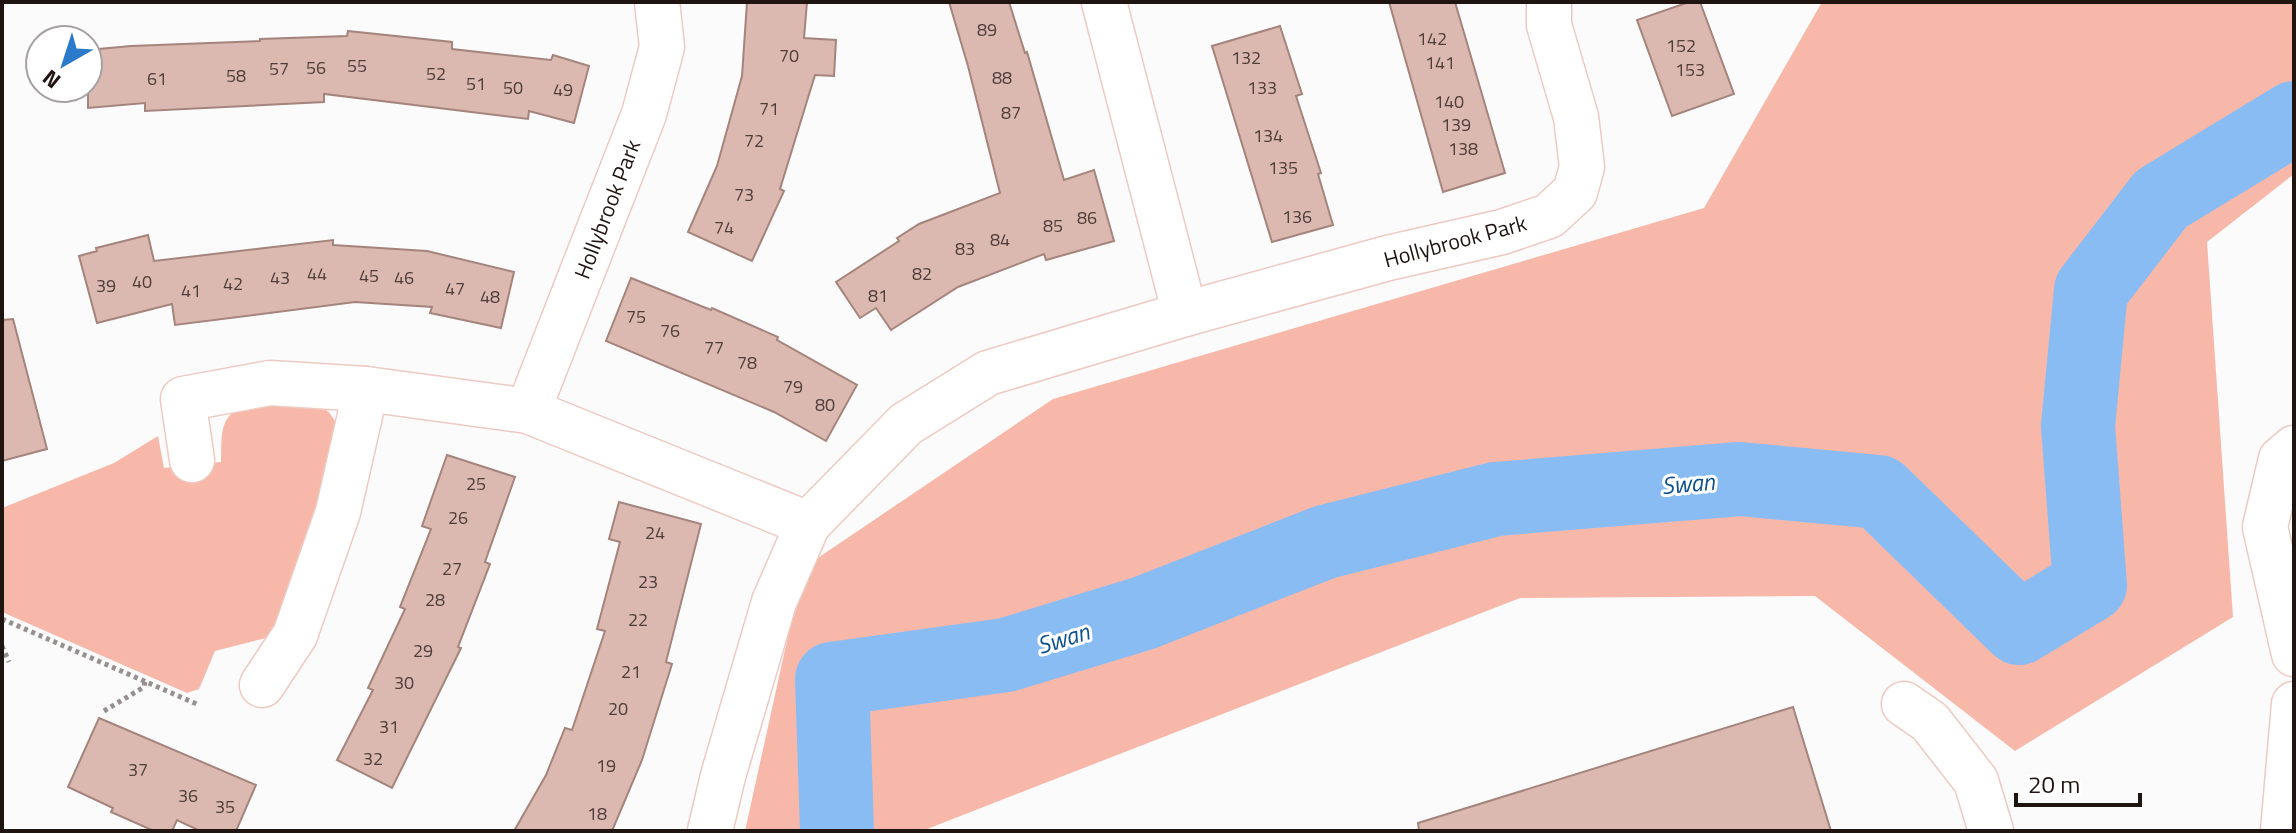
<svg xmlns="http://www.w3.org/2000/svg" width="2296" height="833" viewBox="0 0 2296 833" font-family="'Titillium Web',sans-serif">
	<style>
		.green { fill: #f7b8aa }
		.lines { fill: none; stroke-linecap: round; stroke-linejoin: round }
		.river { stroke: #8abcf4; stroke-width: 74 }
		.building { fill: #dbb9b0; stroke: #a4847c; stroke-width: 2 }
		.minor-casing { stroke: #edcac2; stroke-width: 47 }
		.path { stroke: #969190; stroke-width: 5; stroke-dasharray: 4 4; stroke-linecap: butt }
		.minor { stroke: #fff; stroke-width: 44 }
		.labels { text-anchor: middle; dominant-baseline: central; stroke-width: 6; stroke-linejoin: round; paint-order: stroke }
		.number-label { font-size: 18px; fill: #4f3d39 }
		.street-label { font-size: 22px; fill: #201411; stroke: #fff }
		.water-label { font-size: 24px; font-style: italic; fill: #0d518f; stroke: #fff }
	</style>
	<rect width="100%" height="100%" fill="#fbfbfb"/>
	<g class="green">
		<path d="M1822,2h472v172l-87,68 26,375 -218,134 -200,-155 -295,2 -598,233h-177l58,-263 250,-169 651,-191z"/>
		<path d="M316,404c15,6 21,18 25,33l-64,191 -11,10 -51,13 -16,38 -12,4 -185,-81v-104l112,-45 44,-27 6,32 57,-6c1,-27 -3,-47 26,-57z"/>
	</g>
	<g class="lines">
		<path class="river" d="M837,831l-5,-152 174,-24 138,-42 181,-71 171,-43 244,-20 139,13 140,136 71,-43 -12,-159 13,-136 70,-91 133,-81"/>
	</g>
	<g class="building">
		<path d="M747,2h60l-3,36 32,2 -2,36 -19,-1 -35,114 4,2 -32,70 -64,-29 29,-66 25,-90z"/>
		<path d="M949,2h60l16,51 2,-1 37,128 30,-10 20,71 -68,19 -2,-6 -86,33 -67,43 -15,-22 -16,10 -24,-36 63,-41 -2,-3 22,-14 81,-31 -32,-127z"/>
		<path d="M1389,2h66l50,171 -62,19z"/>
		<path d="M1689,2h11l34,92 -62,22 -35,-96z"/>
		<path d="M1280,26l22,68 -6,2 25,77 -3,1 15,51 -61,17 -60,-196z"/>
		<path d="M348,31l104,11v7l99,11 2,-5 36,11 -15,57 -45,-12 -1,8 -204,-25v8l-179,9v-8l-57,5v-58l43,-4 129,-5v-2l87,-3z"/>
		<path d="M148,235l6,26 179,-21v5l94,6 87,21 -13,56 -71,-15 2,-6 -77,-5 -180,23 -3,-21 -75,19 -18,-67 18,-5 -1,-3z"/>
		<path d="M631,278l80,32 1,-2 66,29 -1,3 80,45 -31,56 -52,-29 -168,-71z"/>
		<path d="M13,319l34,130 -45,12v-141z"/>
		<path d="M447,455l68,22 -30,85 5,2 -32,83 3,1 -69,140 -55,-28 36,-70 -5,-2 37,-79 -5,-2 31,-78 -9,-3z"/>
		<path d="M619,502l82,22 -35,138 6,2 -30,96 -30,71h-98l32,-56 19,-47 7,2 33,-99 -8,-2 23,-87 -11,-3z"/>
		<path d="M1793,707l38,124h-412l-1,-8z"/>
		<path d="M99,718l157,67 -20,46h-36l-23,-11 -5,11h-18l-43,-19 2,-4 -45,-21z"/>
	</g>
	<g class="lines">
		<defs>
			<g id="minor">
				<path d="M1104,2l81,312"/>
				<path d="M528,411l116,-297 18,-67 -5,-45"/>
				<path d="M2294,448l-13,11 -16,68 29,127"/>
				<path d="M192,460l-9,-61 87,-16 96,6 162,22 280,113"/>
				<path d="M262,685l33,-50 43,-123 28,-123"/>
				<path d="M1904,704l26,18 46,59 15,50"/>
				<path d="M710,831l13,-55 51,-174 34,-78 98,-100 82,-51 197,-59 203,-56 114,-26 47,-16 26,-24 7,-25 -6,-50 -27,-92v-23"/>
				<path d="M2283,831l11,-127"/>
			</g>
		</defs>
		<use href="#minor" class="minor-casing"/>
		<g class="path">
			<path d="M2,619l197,86"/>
			<path d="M2,646l7,16"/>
			<path d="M104,711l40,-24 1,-6"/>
		</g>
		<use href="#minor" class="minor"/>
	</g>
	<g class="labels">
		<g class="number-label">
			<text x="987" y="29">89</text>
			<text x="1432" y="38">142</text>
			<text x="1681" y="45">152</text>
			<text x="789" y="55">70</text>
			<text x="1246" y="57">132</text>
			<text x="1440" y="62">141</text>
			<text x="357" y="65">55</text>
			<text x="316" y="67">56</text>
			<text x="279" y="68">57</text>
			<text x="1690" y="69">153</text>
			<text x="436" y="73">52</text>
			<text x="236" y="75">58</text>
			<text x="1002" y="77">88</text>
			<text x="157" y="78">61</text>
			<text x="476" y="83">51</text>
			<text x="513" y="87">50</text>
			<text x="1262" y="87">133</text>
			<text x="563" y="89">49</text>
			<text x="1449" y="101">140</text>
			<text x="769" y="108">71</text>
			<text x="1011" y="112">87</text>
			<text x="1456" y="124">139</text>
			<text x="1268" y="135">134</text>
			<text x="754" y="140">72</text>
			<text x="1463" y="148">138</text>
			<text x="1283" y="167">135</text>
			<text x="744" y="194">73</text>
			<text x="1297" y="216">136</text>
			<text x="1087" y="217">86</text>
			<text x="1053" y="225">85</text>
			<text x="724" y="227">74</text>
			<text x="1000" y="239">84</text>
			<text x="965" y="248">83</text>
			<text x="317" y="273">44</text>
			<text x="922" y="273">82</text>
			<text x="369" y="275">45</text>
			<text x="280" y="277">43</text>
			<text x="404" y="277">46</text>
			<text x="142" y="281">40</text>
			<text x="233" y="283">42</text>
			<text x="106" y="285">39</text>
			<text x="455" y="288">47</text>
			<text x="191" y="290">41</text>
			<text x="878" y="295">81</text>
			<text x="490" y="296">48</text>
			<text x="636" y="316">75</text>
			<text x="670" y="330">76</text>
			<text x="714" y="347">77</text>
			<text x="747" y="362">78</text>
			<text x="793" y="386">79</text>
			<text x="825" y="404">80</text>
			<text x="476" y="483">25</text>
			<text x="458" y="517">26</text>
			<text x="655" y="532">24</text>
			<text x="452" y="568">27</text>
			<text x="648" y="581">23</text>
			<text x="435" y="599">28</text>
			<text x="638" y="619">22</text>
			<text x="423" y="650">29</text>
			<text x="631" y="671">21</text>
			<text x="404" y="682">30</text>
			<text x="618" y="708">20</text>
			<text x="389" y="726">31</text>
			<text x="373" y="758">32</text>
			<text x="606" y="765">19</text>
			<text x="138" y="769">37</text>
			<text x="188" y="795">36</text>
			<text x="225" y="806">35</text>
			<text x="597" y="813">18</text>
		</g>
		<g class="street-label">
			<text transform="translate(607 209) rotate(-69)">Hollybrook Park</text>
			<text transform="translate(1455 241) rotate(-15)">Hollybrook Park</text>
		</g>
		<g class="water-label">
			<text transform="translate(1688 483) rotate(-5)">Swan</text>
			<text transform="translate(1063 638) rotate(-17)">Swan</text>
		</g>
	</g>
	<rect width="2296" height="833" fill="none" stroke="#201411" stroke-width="8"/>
	<g transform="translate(64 64) rotate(219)"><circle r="38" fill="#ffffff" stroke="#a6a1a0" stroke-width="2"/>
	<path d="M0-6L14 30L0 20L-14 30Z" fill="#2b7bca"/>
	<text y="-12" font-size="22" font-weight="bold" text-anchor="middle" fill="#201411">N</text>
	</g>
	<path d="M2016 793v12h124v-12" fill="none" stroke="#201411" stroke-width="4"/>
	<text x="2028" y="793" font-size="24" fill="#201411" stroke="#ffffff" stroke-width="6" paint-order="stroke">20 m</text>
</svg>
